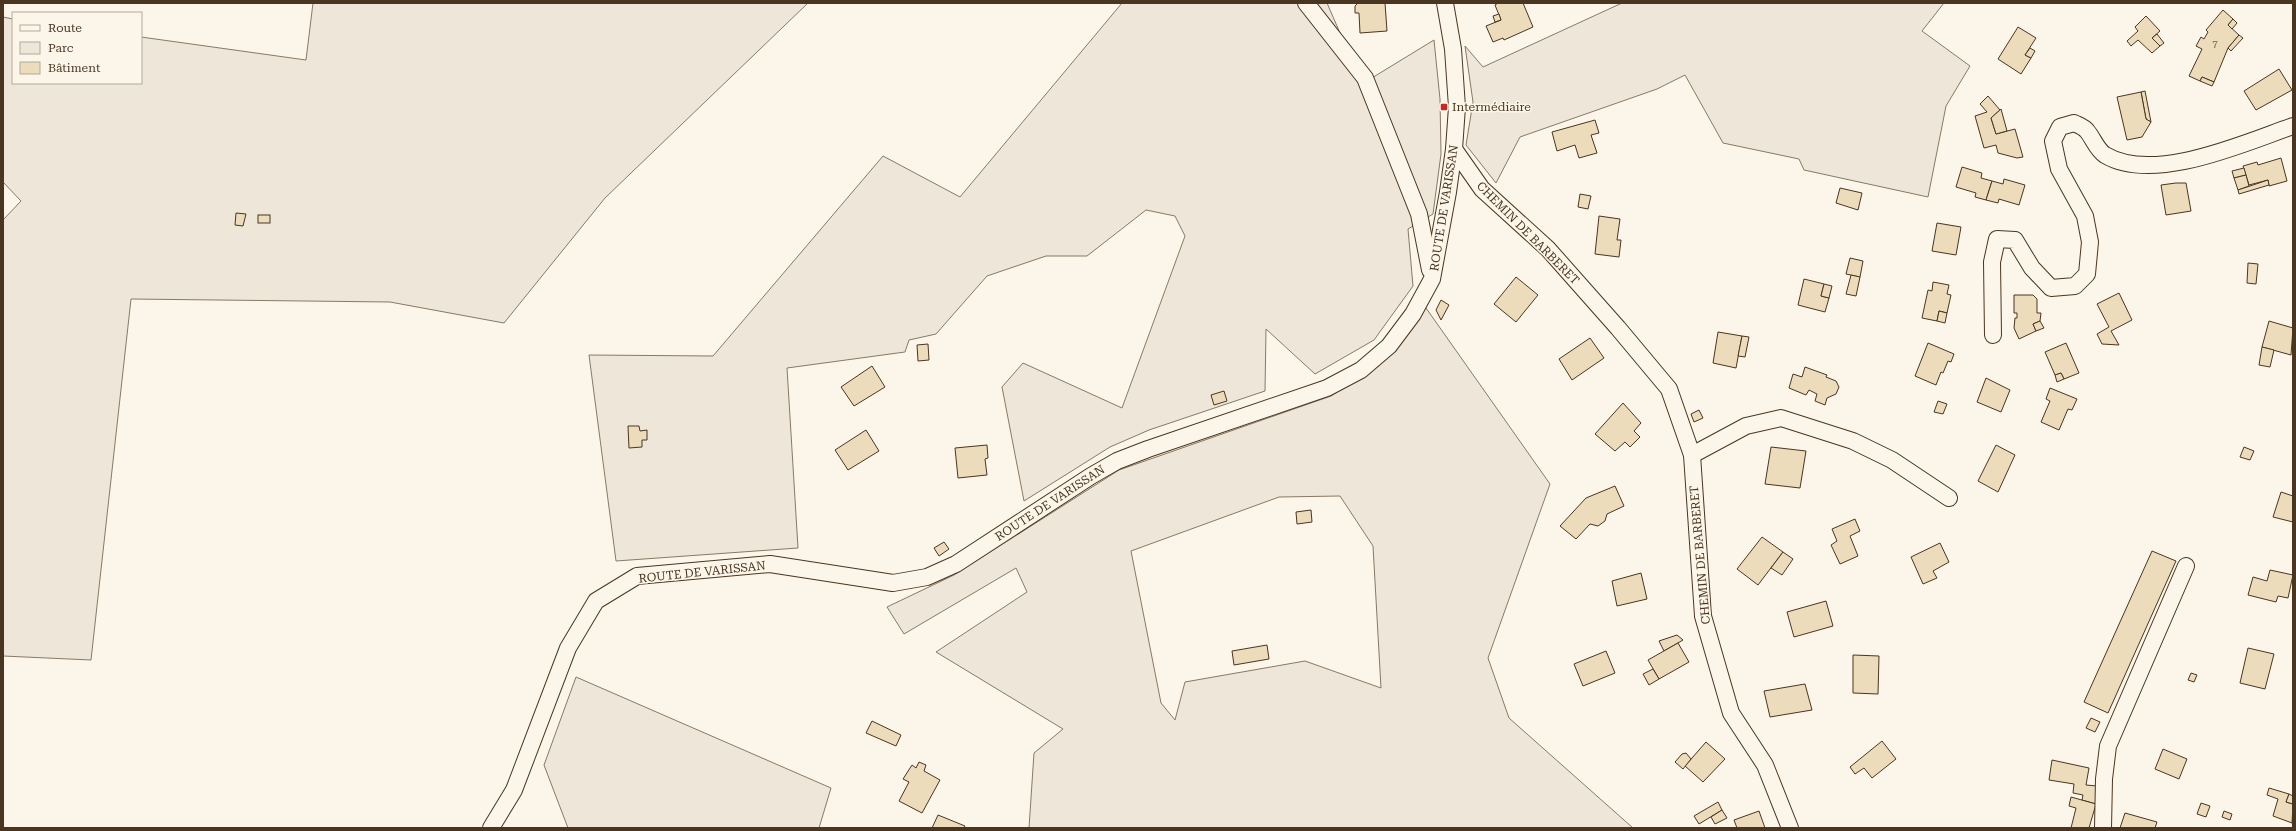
<svg xmlns="http://www.w3.org/2000/svg" width="2296" height="831" viewBox="0 0 2296 831" font-family="'Roboto Serif',serif">
	<style>
		.green { fill: #ede6d9; stroke: #887966; fill-rule: evenodd }
		.building { fill: #ecdcbc; stroke: #4a3520 }
		.lines { fill: none; stroke-linecap: round; stroke-linejoin: round }
		.street-casing { stroke: #4a3520; stroke-width: 18 }
		.street { stroke: #fbf6e9; stroke-width: 16 }
		.poi-dot { fill: #c62828; stroke: #fbf6e9; stroke-width: 1.5 }
		.labels { text-anchor: middle; dominant-baseline: central; stroke-width: 3; stroke-linejoin: round; paint-order: stroke }
		.number-label { font-size: 10px; fill: #725f47 }
		.poi-label { font-size: 12px; fill: #4a3520; stroke: #fbf6e9; text-anchor: start }
		.street-label { font-size: 12px; fill: #4a3520; stroke: #fbf6e9 }
	</style>
	<rect width="100%" height="100%" fill="#fbf6e9"/>
	<g class="green">
		<path d="M313,3h495l-203,195 -101,125 -114,-21 -259,-3 -40,361 -88,-4v-436l18,-19 -18,-19v-165l10,2v64h128v-46l165,23z"/>
		<path d="M1122,3h205l35,81 72,-44 6,59 1,55 -8,60 -25,15 5,57 -39,54 -59,34 -49,-45 -1,62 -116,39 -39,17 -86,54 -22,-114 21,-24 99,45 63,-172 -10,-20 -29,-6 -59,46h-41l-59,20 -51,58 -27,6 -4,12 -118,16 11,180 -182,13 -27,-206 124,1 170,-200 77,41z"/>
		<path d="M1622,3h322l-22,28 48,35 -24,40 -18,91 -124,-27 -5,-11 -76,-16 -38,-68 -28,14 -137,48 -24,46 -30,-38 7,-43 -8,-56 18,21z"/>
		<path d="M1426,308l124,176 -62,174 21,60 124,110h-604l5,-75 29,-24 -127,-77 91,-60 -11,-24 -112,66 -17,-27 67,-32 165,-105 212,-74 58,-39zM1340,496l33,50 8,142 -76,-27 -120,21 -10,38 -14,-17 -30,-152 148,-54z"/>
		<path d="M576,677l255,111 -12,40h-251l-24,-63z"/>
	</g>
	<g class="building">
		<path d="M1358,3h27l2,28 -27,2 -1,-20h-4v-7z"/>
		<path d="M1498,3h25l10,24 -29,13 -1,-2 -10,4 -7,-16 15,-6 -6,-15z"/>
		<path d="M2223,10l10,9 -5,6 11,10 -11,13 -14,34 -12,-5 -2,4 -11,-5 13,-27 -6,-3 5,-9 3,2 4,-7 -2,-2z"/>
		<path d="M1499,14l2,6 -6,2 -2,-6z"/>
		<path d="M2146,16l14,15 -8,7 8,8 -8,7 -14,-13 -7,6 -4,-5 11,-10 -3,-4z"/>
		<path d="M2233,19l4,4 -5,6 -4,-4z"/>
		<path d="M2018,27l18,11 -11,17 6,3 -10,16 -23,-15z"/>
		<path d="M2157,34l7,9 -4,3 -8,-8z"/>
		<path d="M2239,35l4,3 -12,13 -3,-3z"/>
		<path d="M2030,48l5,3 -4,7 -6,-3z"/>
		<path d="M2279,69l13,21 -36,20 -12,-19z"/>
		<path d="M2202,77l12,5 -2,4 -12,-5z"/>
		<path d="M2145,91l6,31 -5,-3 -5,-27z"/>
		<path d="M2141,92l5,27 5,3 -9,15 -15,3 -10,-43z"/>
		<path d="M1988,96l12,14 -9,8 5,16 19,-5 8,28 -6,1 -19,-5 -2,-8 -12,3 -9,-32 12,-4 -7,-8z"/>
		<path d="M2001,109l6,22 -11,3 -5,-16z"/>
		<path d="M1595,120l4,13 -8,2 6,18 -18,5 -4,-13 -18,6 -5,-19z"/>
		<path d="M2281,158l6,23 -18,5 -1,-6 -19,5 -6,-19 14,-4 1,3z"/>
		<path d="M1962,167l20,6 -1,5 11,3 -6,19 -11,-3 1,-4 -20,-6z"/>
		<path d="M2244,168l2,7 -12,3 -2,-7z"/>
		<path d="M2246,175l3,11 -11,4 -4,-12z"/>
		<path d="M2004,179l21,6 -6,20 -20,-6 -1,4 -12,-3 6,-19 11,3z"/>
		<path d="M2268,180l1,5 -30,9 -1,-4z"/>
		<path d="M2176,183h10l5,28 -25,4 -5,-30z"/>
		<path d="M1840,188l22,5 -4,17 -22,-7z"/>
		<path d="M1580,194l11,2 -3,13 -10,-2z"/>
		<path d="M236,213l10,1 -3,12 -8,-1z"/>
		<rect x="258" y="215" width="12" height="8"/>
		<path d="M1599,216l21,3 -3,21h4l-2,17 -24,-3z"/>
		<path d="M1937,223l24,4 -5,28 -24,-4z"/>
		<path d="M1850,258l13,3 -3,16 -14,-3z"/>
		<path d="M2248,263l10,1 -2,20 -9,-1z"/>
		<path d="M1851,275l9,2 -4,19 -10,-2z"/>
		<path d="M1516,277l22,18 -22,27 -22,-18z"/>
		<path d="M1804,279l20,5 -3,12 8,2 -4,14 -27,-7z"/>
		<path d="M1933,282l16,3 -2,9 4,1 -4,18 -8,-2 -2,10 -15,-3 6,-28 4,1z"/>
		<path d="M1824,284l8,2 -3,12 -8,-2z"/>
		<path d="M2119,293l13,27 -21,11 8,14 -17,-1 -5,-10 12,-7 -12,-23z"/>
		<path d="M2014,295h19l4,4v14h4l-1,8 -7,3 3,7 -17,8 -5,-11 1,-10h2v-5h-3z"/>
		<path d="M1441,300l8,5 -8,15 -5,-10z"/>
		<path d="M1939,311l8,2 -2,10 -8,-2z"/>
		<path d="M2040,321l4,7 -8,3 -3,-7z"/>
		<path d="M2269,321l24,7 -2,27 -29,-8z"/>
		<path d="M1718,332l24,4 -6,32 -23,-5z"/>
		<path d="M1742,336l7,1 -4,20 -7,-1z"/>
		<path d="M1590,338l14,20 -32,22 -13,-21z"/>
		<path d="M1928,343l26,11 -3,8 -3,-1 -5,12 -2,-1 -5,13 -21,-9z"/>
		<path d="M2066,343l13,30 -15,6 -3,-6 -6,2 -10,-23z"/>
		<path d="M928,344l1,16 -11,1 -1,-16z"/>
		<path d="M2262,347l12,3 -4,17 -11,-2z"/>
		<path d="M872,366l13,21 -31,19 -13,-19z"/>
		<path d="M1805,367l22,8 -1,2 10,4 3,6 -3,7 -9,4 -2,7 -10,-4 2,-7 -8,-4 -3,5 -17,-7 4,-14 9,3z"/>
		<path d="M2061,373l3,6 -7,3 -2,-7z"/>
		<path d="M1986,378l24,12 -9,22 -24,-10z"/>
		<path d="M2050,388l27,11 -5,11 -4,-1 -9,21 -18,-8 9,-21 -4,-2z"/>
		<path d="M1224,391l3,10 -13,4 -3,-10z"/>
		<path d="M1938,401l9,3 -4,10 -9,-2z"/>
		<path d="M1623,403l18,20 -7,8 6,6 -10,10 -5,-5 -10,9 -20,-17z"/>
		<path d="M1699,410l4,8 -9,4 -3,-8z"/>
		<path d="M628,426h11l1,5 7,-1v10h-5v7l-13,1z"/>
		<path d="M866,430l13,21 -31,19 -13,-20z"/>
		<path d="M987,445l1,13 -3,1 2,16 -29,3 -3,-30z"/>
		<path d="M1996,445l19,10 -17,37 -20,-11z"/>
		<path d="M1771,447l35,4 -6,37 -35,-4z"/>
		<path d="M2244,447l10,4 -4,9 -10,-3z"/>
		<path d="M1615,486l9,20 -17,8 -2,7 -7,5 -8,-2 -14,15 -16,-13 26,-28z"/>
		<path d="M2281,492l12,4v26l-20,-5z"/>
		<path d="M1311,510l1,12 -15,2 -1,-12z"/>
		<path d="M1855,519l5,12 -10,5 8,20 -18,8 -9,-19 6,-4 -5,-12z"/>
		<path d="M1762,537l21,15 -25,33 -21,-16z"/>
		<path d="M944,542l5,7 -10,7 -5,-8z"/>
		<path d="M1940,543l9,19 -16,9 4,7 -14,6 -12,-27z"/>
		<path d="M2152,551l24,10 -68,152 -24,-11z"/>
		<path d="M1783,552l10,7 -11,16 -11,-7z"/>
		<path d="M2270,570l23,5 -5,23 -10,-2 -2,6 -28,-7 5,-18 14,4z"/>
		<path d="M1641,573l6,26 -30,7 -5,-25z"/>
		<path d="M1826,601l7,25 -39,11 -7,-25z"/>
		<path d="M1677,635l6,5 -19,11 -5,-10z"/>
		<path d="M1678,643l11,19 -30,17 -11,-19z"/>
		<path d="M1267,645l2,14 -35,6 -2,-14z"/>
		<path d="M2248,648l26,6 -9,35 -25,-6z"/>
		<path d="M1606,651l9,22 -32,13 -9,-22z"/>
		<path d="M1853,655l26,1 -1,38 -25,-1z"/>
		<path d="M1653,669l6,10 -10,6 -6,-11z"/>
		<path d="M2191,673l6,2 -3,7 -6,-2z"/>
		<path d="M1805,684l7,26 -42,7 -6,-26z"/>
		<path d="M2091,718l9,4 -5,10 -9,-4z"/>
		<path d="M872,721l29,14 -5,11 -30,-13z"/>
		<path d="M1882,741l14,18 -24,19 -8,-10 -9,6 -5,-7z"/>
		<path d="M1706,742l19,17 -22,23 -18,-16z"/>
		<path d="M2163,749l24,10 -8,20 -24,-10z"/>
		<path d="M1686,753l5,6 -8,10 -8,-7 7,-8z"/>
		<path d="M2052,760l37,8 -3,17 11,1 -1,18 -14,-4 1,-5 -10,-2 1,-9 -25,-4z"/>
		<path d="M919,762l7,3 -2,6 16,9 -18,33 -23,-12 10,-19 -6,-3 9,-14 4,3z"/>
		<path d="M2269,788l20,6 -3,8 7,2 -1,19 -19,-7 5,-17 -11,-4z"/>
		<path d="M2289,794l4,2v8l-7,-2z"/>
		<path d="M2071,797l25,7 -7,24h-18l5,-20 -7,-2z"/>
		<path d="M1718,802l4,8 -23,14 -5,-8z"/>
		<path d="M2201,803l9,3 -4,11 -9,-3z"/>
		<path d="M1722,810l5,8 -12,6 -4,-7z"/>
		<path d="M1759,811l6,17h-28l-3,-8z"/>
		<path d="M2224,811l8,3 -2,6 -8,-3z"/>
		<path d="M2125,813l32,9 -2,6h-35z"/>
		<path d="M938,815l27,11 -1,2h-32z"/>
	</g>
	<g class="lines">
		<defs>
			<g id="street">
				<path d="M1306,3l59,75 54,136 11,56"/>
				<path d="M1454,149l28,40 66,60 70,79 51,61 23,66 11,161 28,97 34,52 25,63"/>
				<path d="M1993,335l-1,-73 5,-23 18,1 17,28 19,20 24,-2 12,-12 3,-32 -5,-26 -26,-47 -6,-28 7,-14 14,-4c4,2 10,4 13,8 6,7 10,19 18,24 49,29 139,-12 188,-29"/>
				<path d="M1692,455l54,-29 35,-8 72,23 39,19 57,38"/>
				<path d="M491,828l23,-38 54,-142 28,-47 41,-25 133,-12 123,19 34,-6 29,-13 135,-88 26,-15 31,-12 179,-61 34,-18 28,-24 24,-32 19,-35 16,-87 6,-43 3,-42 -4,-58 -8,-46"/>
				<path d="M2103,828l1,-49 4,-33 78,-180"/>
			</g>
		</defs>
		<use href="#street" class="street-casing"/>
		<use href="#street" class="street"/>
	</g>
	<rect class="poi-dot" x="1440" y="103" width="8" height="8" rx="2"/>
	<g class="labels">
		<g class="number-label">
			<text x="2215" y="43">7</text>
		</g>
		<g class="poi-label">
			<text x="1452" y="107">Intermédiaire</text>
		</g>
		<g class="street-label">
			<text transform="translate(1444 208) rotate(-81)">ROUTE DE VARISSAN</text>
			<text transform="translate(1528 233) rotate(45)">CHEMIN DE BARBERET</text>
			<text transform="translate(1050 503) rotate(-33)">ROUTE DE VARISSAN</text>
			<text transform="translate(1700 555) rotate(-95)">CHEMIN DE BARBERET</text>
			<text transform="translate(702 572) rotate(-6)">ROUTE DE VARISSAN</text>
		</g>
	</g>
	<rect width="2296" height="831" fill="none" stroke="#4a3520" stroke-width="8"/>
	<rect x="12" y="12" width="130" height="72" fill="#fbf6e9" stroke="#b4a999"/>
	<rect x="20" y="25" width="20" height="6" fill="#fbf6e9" stroke="#b4a999"/>
	<text x="48" y="32" font-size="12" fill="#4a3520">Route</text>
	<rect x="20" y="42" width="20" height="12" fill="#ede6d9" stroke="#b4a999"/>
	<text x="48" y="52" font-size="12" fill="#4a3520">Parc</text>
	<rect x="20" y="62" width="20" height="12" fill="#ecdcbc" stroke="#b4a999"/>
	<text x="48" y="72" font-size="12" fill="#4a3520">Bâtiment</text>
</svg>
